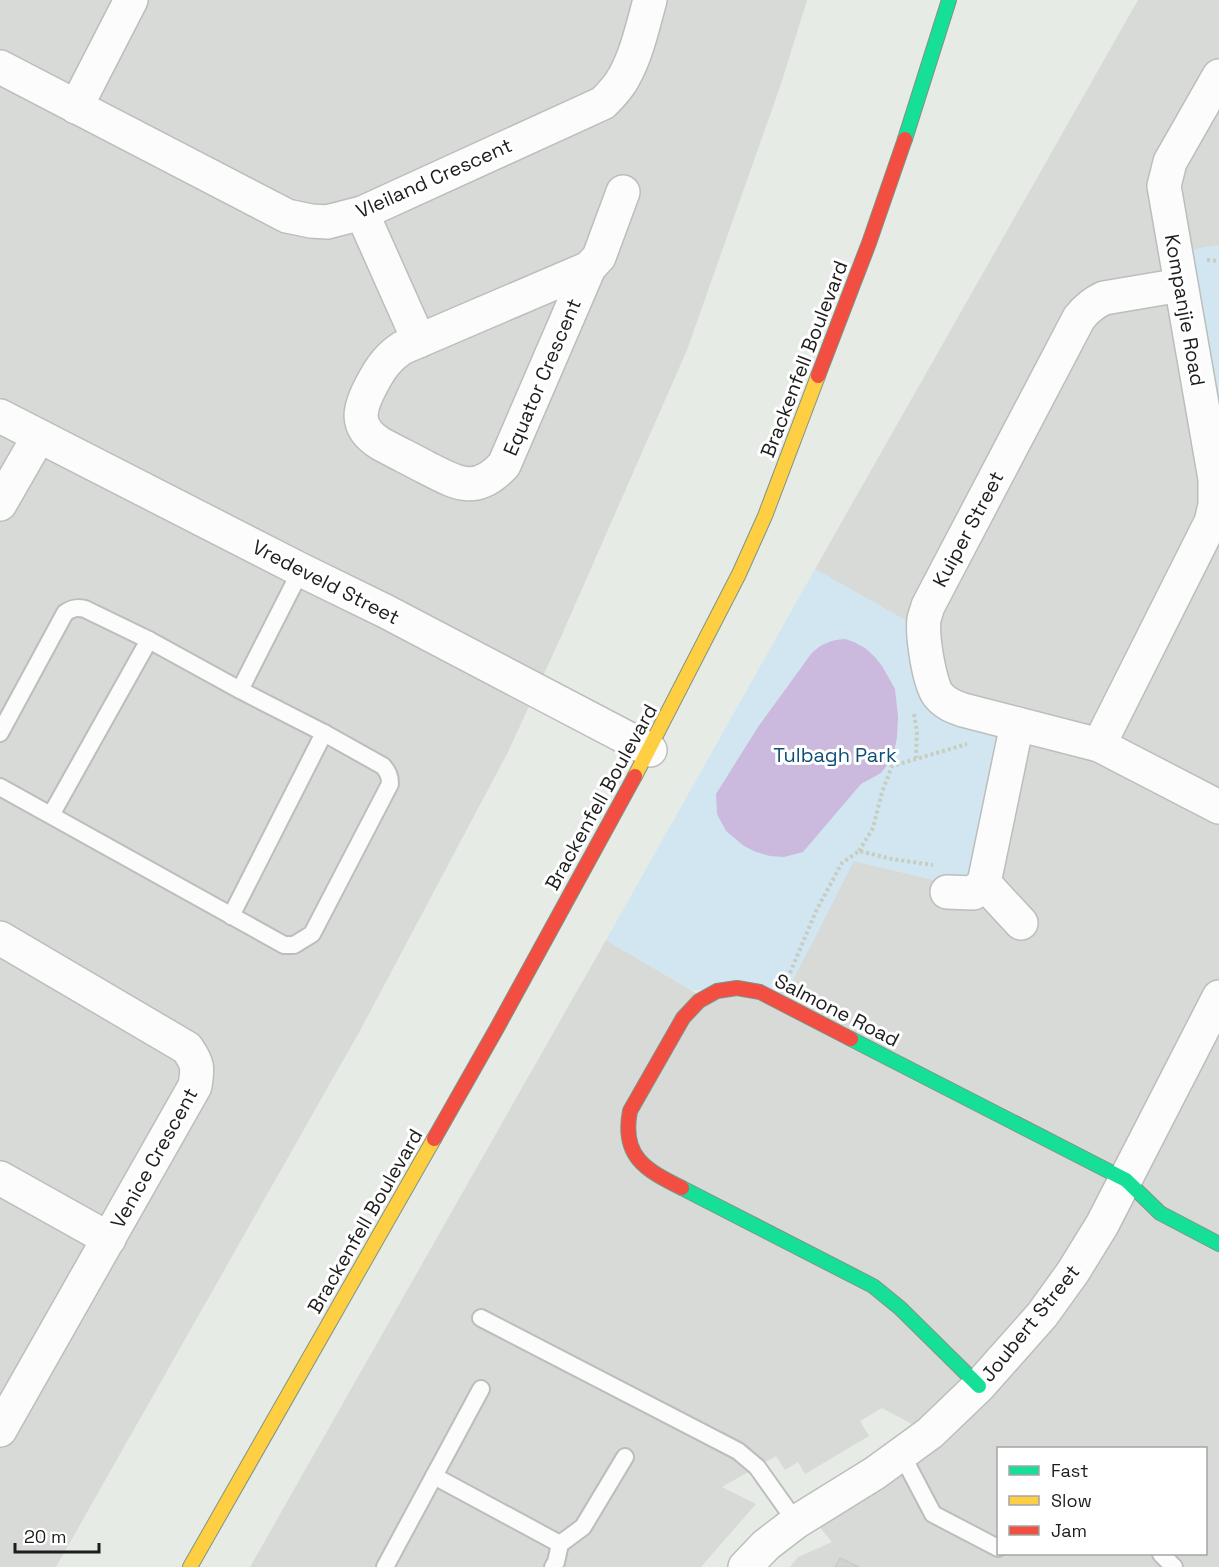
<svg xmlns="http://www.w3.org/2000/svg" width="1219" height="1567" viewBox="0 0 1219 1567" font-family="'Space Grotesk',sans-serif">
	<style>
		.residential { fill: #d8dad7; fill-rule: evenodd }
		.park { fill: #d1e6f0 }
		.parking { fill: #d8dad8 }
		.water { fill: #ccb9de }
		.building { fill: #d0d3cf; stroke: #c8cec7; stroke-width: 1.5 }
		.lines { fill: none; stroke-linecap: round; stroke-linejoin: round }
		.lane-casing { stroke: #bcbebc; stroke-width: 20 }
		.street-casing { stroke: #bcbebc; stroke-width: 36 }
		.fast-casing { stroke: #7e9587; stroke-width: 16 }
		.slow-casing { stroke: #7e9587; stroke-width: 16 }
		.jam-casing { stroke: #7e9587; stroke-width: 16 }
		.path { stroke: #c7cdbf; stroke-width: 4; stroke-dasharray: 3 3; stroke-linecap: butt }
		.lane { stroke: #fbfcfb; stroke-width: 16 }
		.street { stroke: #fbfcfb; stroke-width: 33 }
		.fast { stroke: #16e098; stroke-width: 14 }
		.slow { stroke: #ffcf43; stroke-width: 14 }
		.jam { stroke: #f24e42; stroke-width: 14 }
		.labels { text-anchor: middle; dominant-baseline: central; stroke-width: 6; stroke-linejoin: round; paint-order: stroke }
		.street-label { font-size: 20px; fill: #1d1d1d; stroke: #fff }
		.park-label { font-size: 20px; fill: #0e4f78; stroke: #fff }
	</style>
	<rect width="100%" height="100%" fill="#e6ebe6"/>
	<g class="residential">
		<path d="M0,0h807l-26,84 -94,266 -127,289 -52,113 -146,275 -306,540h-56z"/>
		<path d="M1138,0h81v245l-45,8 45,251v1063h-429l8,-10 34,-15 -24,-29 119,-81 -45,-24 -22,13 9,15 -64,38 -7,-12 -13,8 -9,-14 -54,31 34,17 -55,63h-451l356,-627 95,56 153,-135 89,21 30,10 42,-167 -61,-16 -32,-79 -107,-61zM998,1448h208v106h-208z"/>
	</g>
	<g class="park">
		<path d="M1219,245v169l-29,-164z"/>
		<path d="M815,569l97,55 4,33 78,76 4,6 -26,130 -10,10 -19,3 -89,-21 -67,131 -96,-2 -85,-50z"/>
	</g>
	<g class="parking">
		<path d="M482,328l9,21 -41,17 -8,-21z"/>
		<path d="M503,383l20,9 -13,29 -21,-10z"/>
		<path d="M411,419l37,21 -10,19 -38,-21z"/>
	</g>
	<path class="water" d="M845,639l9,3 11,6 9,8 8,10 13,23 3,28 -1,20 -4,20 -12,16 -20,11 -58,68 -19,5 -14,-1 -14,-4 -12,-6 -18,-15 -9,-17 -1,-20 42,-67 53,-73c10,-10 19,-14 34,-15z"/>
	<path class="building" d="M840,1558l19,9h-24z"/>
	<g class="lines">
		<defs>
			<g id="lane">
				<path d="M0,733l65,-120c7,-5 12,-6 20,-4l64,31 91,50"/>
				<path d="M0,787l284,158h10l18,-11 78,-150c0,-8 -2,-12 -7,-18l-59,-33 -84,-43 61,-120"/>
				<path d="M51,815l98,-175"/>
				<path d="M231,916l93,-183"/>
				<path d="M481,1318l257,133 19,16 39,55"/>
				<path d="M902,1455l31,59 65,34"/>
				<path d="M434,1476l126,68"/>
				<path d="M1161,1554l13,13"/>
				<path d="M385,1567l96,-178"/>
				<path d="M553,1567l3,-5 4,-18 23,-17 42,-70"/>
			</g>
			<g id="street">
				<path d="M0,67l287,149 24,5 16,1 35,-9 241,-110c8,-8 16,-16 21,-26 13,-23 19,-52 26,-77"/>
				<path d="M76,107l55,-107"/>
				<path d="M362,213l57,128"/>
				<path d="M589,268l-187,80c-15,10 -22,21 -30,36 -13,24 -19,43 9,60 15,8 31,16 46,24 31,16 49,27 77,-3l85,-197 10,-11 24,-65"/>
				<path d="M1181,285l-77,13c-11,5 -18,11 -25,20l-151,288c-1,4 -3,9 -4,13 -2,16 5,66 15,77 7,8 15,11 24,14l136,35 120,62"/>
				<path d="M0,416l301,154 84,41 265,139"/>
				<path d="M0,504l39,-68"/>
				<path d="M1017,724l-33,159 37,40"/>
				<path d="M1099,745l112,-223 4,-17v-26l-51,-293 6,-24 49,-86"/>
				<path d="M947,892l26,1 11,-10"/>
				<path d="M0,938l187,110c11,16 11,19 8,38l-195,344"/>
				<path d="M0,1178l109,61"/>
				<path d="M745,1567l21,-22 30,-23 79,-49 55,-40 49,-47 63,-71 31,-43 29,-47 117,-228"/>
			</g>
			<g id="fast">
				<path d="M905,139l44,-139"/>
				<path d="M851,1039l275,141 34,33 59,31"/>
				<path d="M682,1188l191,98 27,22 79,78"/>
			</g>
			<g id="slow">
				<path d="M635,776l104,-202 26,-58 53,-140"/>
				<path d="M190,1567l244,-428"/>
			</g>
			<g id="jam">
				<path d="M818,376l51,-133 36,-104"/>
				<path d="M434,1139l63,-111 138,-252"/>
				<path d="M682,1188c-36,-18 -61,-31 -52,-77l53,-93 16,-17 18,-10 20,-3 23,4 91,47"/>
			</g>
		</defs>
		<use href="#lane" class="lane-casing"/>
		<use href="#street" class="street-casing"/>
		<use href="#fast" class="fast-casing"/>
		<use href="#slow" class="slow-casing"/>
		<use href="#jam" class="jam-casing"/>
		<g class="path">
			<path d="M1207,260l12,1"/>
			<path d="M914,714l3,18 -1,26"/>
			<path d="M859,851l14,-23 9,-36 10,-26 75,-22"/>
			<path d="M790,973l26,-62 26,-48 17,-12 33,8 41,6"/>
		</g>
		<use href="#lane" class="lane"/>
		<use href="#street" class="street"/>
		<use href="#fast" class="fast"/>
		<use href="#slow" class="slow"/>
		<use href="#jam" class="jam"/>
	</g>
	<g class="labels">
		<g class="street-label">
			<text transform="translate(434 178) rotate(-24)">Vleiland Crescent</text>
			<text transform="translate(1185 310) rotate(80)">Kompanjie Road</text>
			<text transform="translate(804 359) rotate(-69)">Brackenfell Boulevard</text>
			<text transform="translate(542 377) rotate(-67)">Equator Crescent</text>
			<text transform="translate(968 529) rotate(-62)">Kuiper Street</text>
			<text transform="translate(326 582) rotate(27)">Vredeveld Street</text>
			<text transform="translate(601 797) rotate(-61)">Brackenfell Boulevard</text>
			<text transform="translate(837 1010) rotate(27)">Salmone Road</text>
			<text transform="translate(154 1158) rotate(-61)">Venice Crescent</text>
			<text transform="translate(365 1221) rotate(-60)">Brackenfell Boulevard</text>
			<text transform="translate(1030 1323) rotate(-51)">Joubert Street</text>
		</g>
		<g class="park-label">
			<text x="835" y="755">Tulbagh Park</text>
		</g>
	</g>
	<rect x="997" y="1447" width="210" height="108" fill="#ffffff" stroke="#a5a5a5" stroke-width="1.5"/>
	<rect x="1009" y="1466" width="30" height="9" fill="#16e098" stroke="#a5a5a5" stroke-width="1.5"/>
	<text x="1051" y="1477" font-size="18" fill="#1d1d1d">Fast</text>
	<rect x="1009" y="1496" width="30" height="9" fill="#ffcf43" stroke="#a5a5a5" stroke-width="1.5"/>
	<text x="1051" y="1507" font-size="18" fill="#1d1d1d">Slow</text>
	<rect x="1009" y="1526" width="30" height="9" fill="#f24e42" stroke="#a5a5a5" stroke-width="1.5"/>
	<text x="1051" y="1537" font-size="18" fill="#1d1d1d">Jam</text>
	<path d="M15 1543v9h84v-9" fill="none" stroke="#1d1d1d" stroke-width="3"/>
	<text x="24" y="1543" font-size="18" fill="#1d1d1d" stroke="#ffffff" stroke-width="4.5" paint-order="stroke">20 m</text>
</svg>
